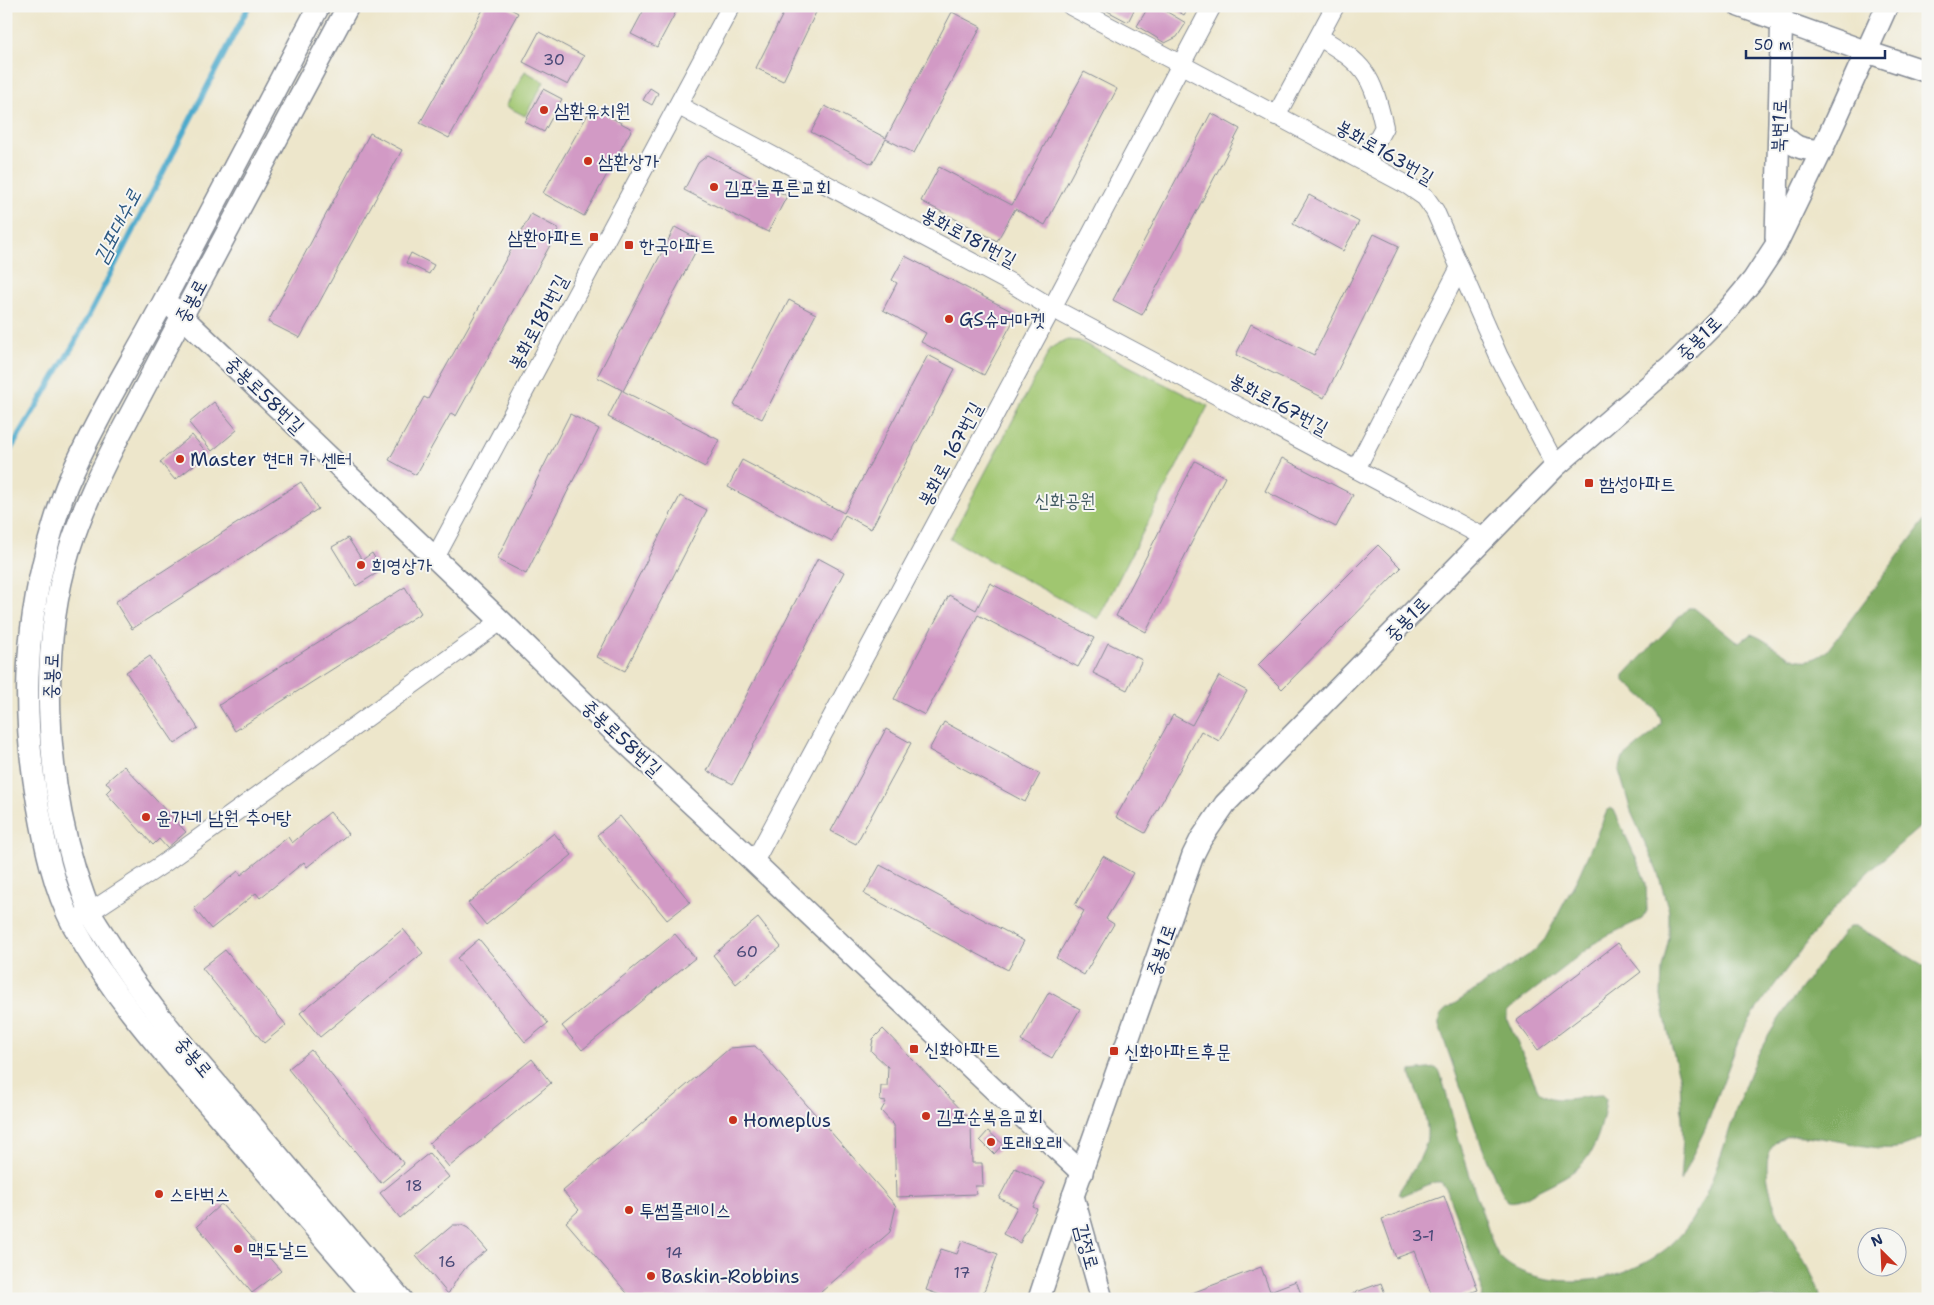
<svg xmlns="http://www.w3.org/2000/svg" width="1934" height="1305" viewBox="0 0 1934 1305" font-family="'Shantell Sans','Poor Story',sans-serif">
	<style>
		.green { fill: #a0c670; stroke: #5e7a67 }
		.forest { fill: #80ab62; stroke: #4e6d60 }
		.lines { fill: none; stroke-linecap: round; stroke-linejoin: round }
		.stream { stroke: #4eaacc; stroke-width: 5.5 }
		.building { fill: #d29ac5 }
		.minor-casing { stroke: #848a94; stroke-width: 20 }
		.tertiary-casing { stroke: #848a94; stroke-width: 24 }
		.minor { stroke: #fff; stroke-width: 18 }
		.tertiary { stroke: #fff; stroke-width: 21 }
		.poi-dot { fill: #c8321e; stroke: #f6f6f2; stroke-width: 2 }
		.labels { text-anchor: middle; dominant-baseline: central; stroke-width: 4; stroke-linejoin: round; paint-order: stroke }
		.number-label { font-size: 16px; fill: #494a78 }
		.poi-label { font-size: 19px; fill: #1b2f5e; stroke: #f6f6f2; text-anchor: start }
		.street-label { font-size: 19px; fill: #1b2f5e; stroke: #f6f6f2 }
		.park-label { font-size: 19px; fill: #435c63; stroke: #f6f6f2 }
		.water-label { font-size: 20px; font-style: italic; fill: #2d5a84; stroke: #f6f6f2 }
	</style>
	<rect width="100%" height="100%" fill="#f6f6f2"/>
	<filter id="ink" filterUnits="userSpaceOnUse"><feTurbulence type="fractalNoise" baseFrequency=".02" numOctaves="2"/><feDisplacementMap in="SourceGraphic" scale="10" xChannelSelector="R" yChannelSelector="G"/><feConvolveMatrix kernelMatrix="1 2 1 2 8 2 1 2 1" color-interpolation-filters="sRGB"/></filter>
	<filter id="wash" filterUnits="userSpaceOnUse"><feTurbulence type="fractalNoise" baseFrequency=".0096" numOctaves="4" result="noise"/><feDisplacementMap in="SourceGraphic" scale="20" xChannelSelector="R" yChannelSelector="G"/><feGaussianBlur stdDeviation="1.12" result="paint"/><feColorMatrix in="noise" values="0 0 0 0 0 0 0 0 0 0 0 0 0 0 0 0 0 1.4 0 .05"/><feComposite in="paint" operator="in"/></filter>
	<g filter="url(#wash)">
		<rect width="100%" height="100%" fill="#ede6cb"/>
		<g class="green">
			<path d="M525,71l19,11 -19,34 -19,-10z"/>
			<path d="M1068,340l11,1 129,65 -110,213 -148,-80 101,-191 8,-5z"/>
		</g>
		<g class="forest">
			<path d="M1928,516v304l-59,51 -28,29 -32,39 -53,71 -15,24 -35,93 -26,54 3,-42 -3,-59 -12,-48 -7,-36 1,-28 7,-30v-27l-12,-41 -25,-56 -13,-43 4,-13 30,-25 8,-9v-5l-5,-10 -32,-29v-5l64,-67h6l41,33 5,1 11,-8c28,10 45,42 76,17z"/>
			<path d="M1610,808l4,2 26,57 6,16 1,28 -5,8 -40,19 -90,69 -5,5v7l31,71c15,17 44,5 64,5l4,4c-2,21 -10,53 -27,68 -11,9 -26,16 -40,23 -10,5 -21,14 -32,11l-12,-23 -14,-34 -42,-118c-1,-9 2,-13 9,-18l85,-56 12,-13 34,-64 28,-64z"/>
			<path d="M1849,927h8l8,4 63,37v167c-11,6 -20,12 -32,13 -28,4 -97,-21 -116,-9 -14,8 -14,28 -12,41 2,10 4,21 8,30 7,17 46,75 44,88l-339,1 1,-7 -2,-13 -34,-90 -5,-7h-6l-34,14 -3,-3c9,-15 28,-39 29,-56 2,-20 -10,-43 -16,-61v-5l25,-3 4,4 5,17c12,45 25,90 41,134 4,12 7,28 17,37 21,20 67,24 94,19 34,-7 64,-20 87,-48 33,-43 46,-113 68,-164 22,-49 59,-91 91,-134z"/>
		</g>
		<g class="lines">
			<path class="stream" d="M6,457l68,-113 175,-338"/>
		</g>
		<g id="blocks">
			<g class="building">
				<path d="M485,6h20l13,7 -69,125 -29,-15z"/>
				<path d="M646,6h33l-22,41 -26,-13z"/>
				<path d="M787,6h32l-36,75 -27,-13z"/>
				<path d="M1098,6h38l-8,16z"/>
				<path d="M1149,6h8l29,17 -9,14 -12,6 -28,-17z"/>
				<path d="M1169,6h20l-5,9z"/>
				<path d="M952,12l29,15 -67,126 -28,-14 -14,25 -61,-32 14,-26 61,32z"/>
				<path d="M539,32l45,24 -16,29 -45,-23z"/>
				<path d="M1084,72l33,17 -72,136 -30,-16 -18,32 -76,-40 18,-34 73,38z"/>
				<path d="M650,88l8,5 -6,12 -9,-5z"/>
				<path d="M543,89l19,10 -18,33 -19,-10z"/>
				<path d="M592,107l40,22 -48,87 -41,-23z"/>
				<path d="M1211,113l29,16 -98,186 -29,-15z"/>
				<path d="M370,133l32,17 -102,188 -32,-16z"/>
				<path d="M708,155l79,41 -19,36 -84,-42 14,-27z"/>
				<path d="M1309,195l50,27 -16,29 -50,-27z"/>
				<path d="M531,214l28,15 -103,187 -5,-3 -35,62 -27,-15 35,-63 4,2z"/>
				<path d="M675,227l26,14 -78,150 96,49 -14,27 -97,-50 14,-27 -25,-13z"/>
				<path d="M1374,234l25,12 -75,152 -88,-43 15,-31 63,31z"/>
				<path d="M411,253l23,12 -5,9 -23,-11z"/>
				<path d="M905,256l112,58 -33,61 -63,-33 5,-9 -43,-23 14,-27 -5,-3z"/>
				<path d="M789,300l27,14 -54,105 -28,-14z"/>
				<path d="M928,355l27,14 -84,160 -26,-14 -13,26 -104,-54 14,-27 102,53z"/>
				<path d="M214,402l23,28 -25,21 -23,-28z"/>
				<path d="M570,414l29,15 -73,145 -29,-15z"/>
				<path d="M192,435l16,19 -33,26 -15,-18z"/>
				<path d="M1282,458l71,37 -17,32 -71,-36z"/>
				<path d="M1195,461l30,16 -79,155 -30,-16z"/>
				<path d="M301,482l17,27 -186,120 -17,-27z"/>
				<path d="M680,496l27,14 -82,161 -28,-14z"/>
				<path d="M348,538l14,22 10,-7 10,17 -26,16 -24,-39z"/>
				<path d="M1378,545l23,23 -119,121 -24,-24z"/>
				<path d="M818,558l26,14 -111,212 -26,-13z"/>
				<path d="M990,583l104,55 -16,29 -100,-52 -53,100 -31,-16 55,-104 27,15z"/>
				<path d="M405,587l16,26 -186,118 -16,-26z"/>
				<path d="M1108,643l34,17 -15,30 -34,-17z"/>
				<path d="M150,656l48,72 -23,16 -49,-72z"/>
				<path d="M1219,676l28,15 -28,50 -18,-10 -56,102 -29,-16 57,-102 19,10z"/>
				<path d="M944,722l96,52 -15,28 -96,-52z"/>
				<path d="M886,729l25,14 -55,101 -25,-13z"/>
				<path d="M124,766l62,66 -19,16 -8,-9 -6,6 -47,-52 5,-5 -5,-6z"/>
				<path d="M330,812l18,22 -41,33 -3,-5 -44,36 -4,-5 -45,36 -17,-21 44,-37 3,4 47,-38 4,6z"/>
				<path d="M620,816l70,86 -23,18 -70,-85z"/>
				<path d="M554,833l18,22 -86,70 -18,-22z"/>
				<path d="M1103,856l30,17 -27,46 8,5 -30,51 -28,-17 28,-47 -9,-6z"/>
				<path d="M880,865l144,76 -16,29 -144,-76z"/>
				<path d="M758,918l23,29 -45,37 -23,-29z"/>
				<path d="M403,929l20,24 -103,84 -20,-24z"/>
				<path d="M675,934l20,24 -113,92 -20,-24z"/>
				<path d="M479,939l69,84 -23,19 -68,-84z"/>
				<path d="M1618,943l23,29 -103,78 -22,-29z"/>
				<path d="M225,950l61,75 -22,18 -62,-75z"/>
				<path d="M1049,992l31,17 -28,49 -31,-17z"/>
				<path d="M883,1029l88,91 1,43h10l1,23h-8l1,8 -80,3 -2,-72 -13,-14 5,-9 -6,-1 1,-15h6l1,-19 -17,-16 2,-12z"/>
				<path d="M755,1046l141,160 -6,26 -77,67h-181l-66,-77 13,-12 -16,-19 167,-143z"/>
				<path d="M311,1050l93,114 -23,19 -93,-114z"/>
				<path d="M532,1059l19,24 -102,84 -20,-24z"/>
				<path d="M988,1131l15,13 -9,10 -14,-14z"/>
				<path d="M429,1153l20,24 -49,41 -20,-25z"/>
				<path d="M1015,1168l30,15 -12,24 4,2 -17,34 -17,-9 14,-27 -18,-9z"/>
				<path d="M1444,1196l34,94 -25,9h-20l-18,-48 -19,7 -14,-39z"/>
				<path d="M221,1204l60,67 -29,22 -55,-67z"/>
				<path d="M453,1225h9l6,3 19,22 -20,16 -10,13 -9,15 -32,-38z"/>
				<path d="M962,1241l36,13 -17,45h-39l1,-3 -17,-6 15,-41 16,5z"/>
				<path d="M1261,1267l9,24 26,-10 7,18h-40l-1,-3 -8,3h-78z"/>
				<path d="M1381,1283l6,16h-35l-1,-5z"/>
			</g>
		</g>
	</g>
	<g filter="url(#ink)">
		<use href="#blocks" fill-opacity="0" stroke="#848a94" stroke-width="1"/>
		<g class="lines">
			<defs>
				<g id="minor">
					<path d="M1071,6l338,180 16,11 10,14 64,146 57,109"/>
					<path d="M1319,37c46,27 53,37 65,90l-19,35"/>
					<path d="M679,106l332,177 41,25 434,230"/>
					<path d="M1276,116l59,-110"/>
					<path d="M1356,469l104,-202"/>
					<path d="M435,558l296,-552"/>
					<path d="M754,862l298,-554 160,-302"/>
					<path d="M78,918l12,-6 73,-48 338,-243"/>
				</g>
				<g id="tertiary">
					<path d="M319,6c-50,97 -101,193 -152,289 -33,63 -72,124 -100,190 -8,20 -14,42 -20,63 -23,87 -25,169 -9,257 7,40 16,84 35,120 37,68 88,125 138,183 55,64 110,127 165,191"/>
					<path d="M348,6c-52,96 -103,192 -154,288 -24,46 -49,92 -73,138 -19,37 -38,75 -51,116 -31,99 -25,223 5,322 5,14 9,28 15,42 5,11 13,21 19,31 33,56 76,104 118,153 58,68 116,135 174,203"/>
					<path d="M1739,6l128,46 61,20"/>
					<path d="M1779,131c15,16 20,19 43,19"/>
					<path d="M1776,238l6,-232"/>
					<path d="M172,307l329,314 110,108 143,133 328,311"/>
					<path d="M1073,1196l29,103"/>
					<path d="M1039,1299l34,-103 120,-341 8,-16 24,-35 331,-338 119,-103 52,-52 26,-31 23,-35 46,-95 65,-144"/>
				</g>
			</defs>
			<use href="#minor" class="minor-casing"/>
			<use href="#tertiary" class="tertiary-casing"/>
			<use href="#minor" class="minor"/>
			<use href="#tertiary" class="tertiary"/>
		</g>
	</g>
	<g class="poi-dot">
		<circle cx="544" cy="110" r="5"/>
		<circle cx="588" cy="161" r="5"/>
		<circle cx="714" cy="187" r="5"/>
		<rect x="589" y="232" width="10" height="10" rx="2.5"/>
		<rect x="624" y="240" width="10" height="10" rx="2.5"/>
		<circle cx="949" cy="319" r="5"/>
		<circle cx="180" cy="459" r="5"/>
		<rect x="1584" y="478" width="10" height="10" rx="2.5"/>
		<circle cx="361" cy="565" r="5"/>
		<circle cx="146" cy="817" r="5"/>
		<rect x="909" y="1044" width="10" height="10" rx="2.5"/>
		<rect x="1109" y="1046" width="10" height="10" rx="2.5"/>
		<circle cx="926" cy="1116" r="5"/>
		<circle cx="733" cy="1120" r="5"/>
		<circle cx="991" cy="1142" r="5"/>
		<circle cx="159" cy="1194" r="5"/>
		<circle cx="629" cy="1210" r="5"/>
		<circle cx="238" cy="1249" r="5"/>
		<circle cx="651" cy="1276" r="5"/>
	</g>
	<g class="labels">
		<g class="number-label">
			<text x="554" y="59">30</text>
			<text x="747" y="951">60</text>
			<text x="414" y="1185">18</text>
			<text x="1423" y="1235">3-1</text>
			<text x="674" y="1252">14</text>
			<text x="447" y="1261">16</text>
			<text x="962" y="1272">17</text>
		</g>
		<g class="poi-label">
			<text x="554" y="110">삼환유치원</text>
			<text x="598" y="161">삼환상가</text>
			<text x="724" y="187">김포늘푸른교회</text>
			<text x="584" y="237" text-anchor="end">삼환아파트</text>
			<text x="639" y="245">한국아파트</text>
			<text x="959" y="319">GS슈머마켓</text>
			<text x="190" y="459">Master 현대 카 센터</text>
			<text x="1599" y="483">함성아파트</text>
			<text x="371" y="565">희영상가</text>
			<text x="156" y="817">윤가네 남원 추어탕</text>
			<text x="924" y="1049">신화아파트</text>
			<text x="1124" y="1051">신화아파트후문</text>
			<text x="936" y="1116">김포순복음교회</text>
			<text x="743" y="1120">Homeplus</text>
			<text x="1001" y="1142">또래오래</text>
			<text x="169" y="1194">스타벅스</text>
			<text x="639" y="1210">투썸플레이스</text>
			<text x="248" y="1249">맥도날드</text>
			<text x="661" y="1276">Baskin-Robbins</text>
		</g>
		<g class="street-label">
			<text transform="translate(1779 126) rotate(-88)">북변1로</text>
			<text transform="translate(1385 152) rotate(30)">봉화로163번길</text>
			<text transform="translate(969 237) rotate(28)">봉화로181번길</text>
			<text transform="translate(191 301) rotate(-62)">중봉로</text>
			<text transform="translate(538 322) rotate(-62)">봉화로181번길</text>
			<text transform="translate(1699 338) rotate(-45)">중봉1로</text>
			<text transform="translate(265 395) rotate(44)">중봉로58번길</text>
			<text transform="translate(1279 404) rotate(28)">봉화로167번길</text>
			<text transform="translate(950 454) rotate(-62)">봉화로 167번길</text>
			<text transform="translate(1407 619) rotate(-46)">중봉1로</text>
			<text transform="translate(51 676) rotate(-88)">중봉로</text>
			<text transform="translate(622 738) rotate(43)">중봉로58번길</text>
			<text transform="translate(1161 950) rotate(-71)">중봉1로</text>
			<text transform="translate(194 1057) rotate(50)">중봉로</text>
			<text transform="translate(1087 1247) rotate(75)">감정로</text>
		</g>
		<g class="park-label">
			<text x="1065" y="500">신화공원</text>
		</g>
		<g class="water-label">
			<text transform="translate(117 226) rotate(-63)">김포대수로</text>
		</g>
	</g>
	<rect width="1934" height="1305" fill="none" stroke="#f6f6f2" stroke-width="25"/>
	<g transform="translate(1882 1252) rotate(336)"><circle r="24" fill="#f6f6f2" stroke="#9ea6b7"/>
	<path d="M0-4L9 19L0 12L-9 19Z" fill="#c8321e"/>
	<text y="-8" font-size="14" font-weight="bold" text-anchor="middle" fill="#1b2f5e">N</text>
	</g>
	<path d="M1746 50v8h139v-8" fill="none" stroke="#1b2f5e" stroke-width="2.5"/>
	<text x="1754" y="50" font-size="15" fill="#1b2f5e" stroke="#f6f6f2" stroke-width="4" paint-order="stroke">50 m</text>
</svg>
